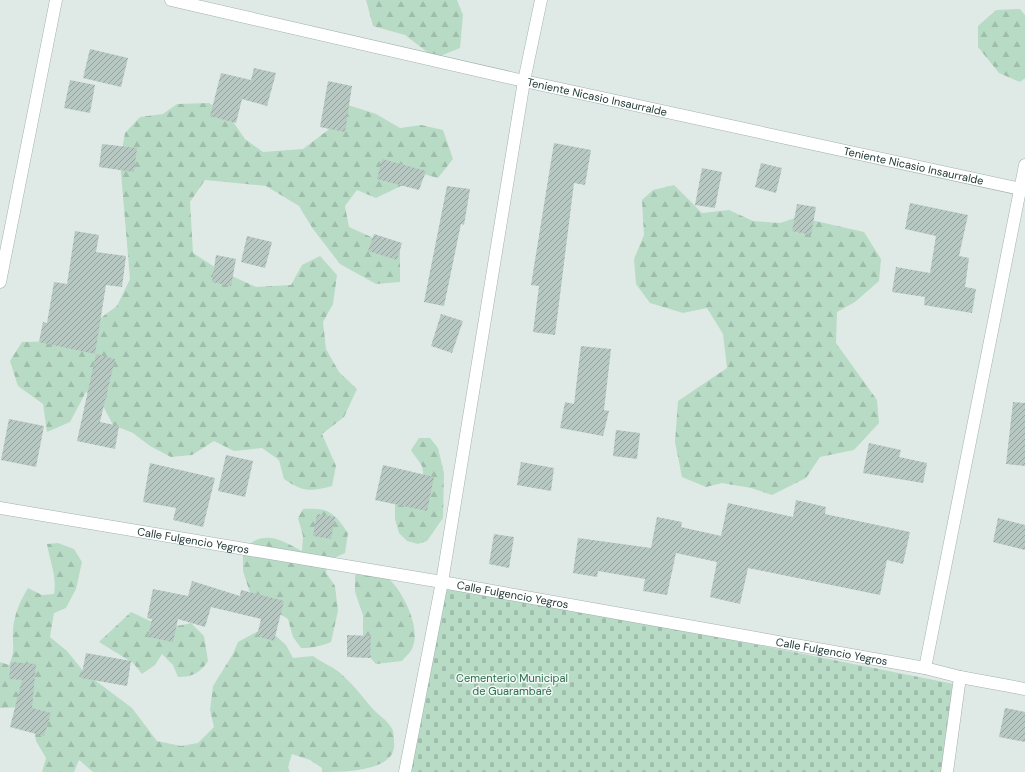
<svg xmlns="http://www.w3.org/2000/svg" width="1025" height="772" viewBox="0 0 1025 772" font-family="'DM Sans',sans-serif">
	<style>
		.forest { fill: url(#forest-firs) }
		.cemetery { fill: url(#cemetery-stones) }
		.building { fill: url(#building-hatch) }
		.lines { fill: none; stroke-linecap: round; stroke-linejoin: round }
		.street-casing { stroke: #a2b1ad; stroke-width: 13 }
		.street { stroke: #fff; stroke-width: 12 }
		.labels { text-anchor: middle; dominant-baseline: central; stroke-width: 3; stroke-linejoin: round; paint-order: stroke }
		.street-label { font-size: 11px; fill: #203935; stroke: #eff7f4 }
		.park-label { font-size: 11px; fill: #2c6f4c; stroke: #eff7f4 }
	</style>
	<defs>
		<pattern id="forest-firs" width="22" height="20" patternUnits="userSpaceOnUse"><rect width="22" height="20" fill="#b8dbc5"/><path d="M5 1l3.5 6h-7zM16 11l3.5 6h-7z" fill="#9ebdaa"/></pattern>
		<pattern id="cemetery-stones" width="16" height="16" patternUnits="userSpaceOnUse"><rect width="16" height="16" fill="#b8dbc5"/><path d="M2 7V4a2 2 0 0 1 4 0v3zM10 15v-3a2 2 0 0 1 4 0v3z" fill="#9ebdaa"/></pattern>
		<pattern id="building-hatch" width="6" height="6" patternUnits="userSpaceOnUse"><rect width="6" height="6" fill="#b7c7c2"/><path d="M-1 1l2-2M0 6l6-6M5 7l2-2" fill="none" stroke="#94a39e"/></pattern>
	</defs>
	<rect width="100%" height="100%" fill="#dfeae6"/>
	<g class="forest">
		<path d="M366,0h91l6,15 -3,33 -25,10 -30,-23 -32,-9z"/>
		<path d="M1020,9l5,6v63l-5,4 -21,-9 -21,-26v-21l18,-16z"/>
		<path d="M209,103l20,13 16,23 18,13 40,-3 25,-19 20,-25 28,9 24,14 21,-3 22,5 10,29 -15,19 -22,-6 -13,13 -27,13 -19,-8 -12,16 4,21 51,23v32l-24,2 -36,-20 -27,-35 -14,-23 -33,-20 -61,-6 -15,22 3,51 28,18 35,16 35,-2 11,-20 18,-9 17,19 -4,29 -10,18 3,27 13,23 18,17 -13,28 -22,17 14,32 -4,20c-22,6 -29,6 -48,-7l-5,-19 -17,-12 -28,3 -20,-10 -22,14 -21,2 -21,-11 -17,-13 -20,-8 -12,-23 -15,-10 -16,30 -23,10 -4,-28 -25,-18 -8,-25 12,-19 40,-1 25,-13 30,-22 13,-27 -10,-118 5,-28 15,-16 23,-3 14,-10z"/>
		<path d="M674,185l28,28 27,-3 24,11 27,2 18,-6 66,15 17,27 -2,22 -24,21 -18,10 -1,31 41,57 2,23 -25,27 -34,7 -14,21 -34,17 -21,-7 -29,-5 -16,4 -24,-10 -7,-35 3,-41 49,-33 -4,-34 -16,-26 -24,5 -33,-10 -14,-19 -2,-25 10,-24 -2,-35 11,-10z"/>
		<path d="M419,438h11l8,10 6,25 -1,45 -16,23 -9,3 -11,-3 -8,-8 -4,-14v-14l29,-26 -2,-13 -11,-16z"/>
		<path d="M303,509c27,-1 30,3 45,24l-3,20 -17,8 -2,12 9,13 3,25 -7,31c-10,4 -19,6 -30,6l-8,-11 -5,-18 -37,-23 -8,-25v-19c3,-3 7,-9 11,-11 17,-9 34,3 48,10l1,-15 -5,-18z"/>
		<path d="M58,543l16,6 8,13 -6,27 -10,19 -12,5 -4,24 17,14 17,21 48,36 25,33 24,5 17,-3 16,-16 -4,-17 3,-24 20,-32 5,-12 28,-15 20,18 7,13 20,-2c8,6 18,10 26,16 13,11 22,23 33,36 6,7 14,11 19,19 3,4 3,10 3,15 4,30 -52,30 -72,30v-4l-12,-8 -18,-6 -4,13 2,5h-197l-14,-12 -5,12h-32l4,-14 -10,-17 -3,-22 -8,-12 -25,1v-46l9,3c7,-17 3,-19 4,-35 1,-15 7,-29 15,-42l14,7 12,-1c3,-18 -4,-32 -7,-50z"/>
		<path d="M368,570c6,2 15,4 20,8 15,13 34,51 24,71 -2,4 -7,8 -10,12l-26,3 -10,-11 -3,-18v-20l-8,-23v-17z"/>
		<path d="M131,612c23,11 34,18 60,11l13,13 4,25c-8,12 -15,16 -30,16l-5,-12 -11,-11 -7,11 -13,9 -9,-11 -34,-21z"/>
	</g>
	<path class="cemetery" d="M442,582l517,103 -12,87h-542z"/>
	<g class="building">
		<path d="M90,49l38,9 -7,29 -38,-9z"/>
		<path d="M254,68l22,5 -9,33 -25,-7 -6,24 -26,-7 11,-43 30,7z"/>
		<path d="M70,80l25,5 -5,28 -26,-5z"/>
		<path d="M328,81l24,5 -7,46 -25,-5z"/>
		<path d="M554,143l37,7 -6,35 -11,-2 -19,152 -22,-3 6,-46 -8,-1z"/>
		<path d="M102,144l35,4 -3,24 -35,-5z"/>
		<path d="M382,159l44,12 -7,19 -42,-11z"/>
		<path d="M761,163l21,5 -6,25 -21,-6z"/>
		<path d="M702,168l20,4 -7,36 -20,-3z"/>
		<path d="M447,186l23,3 -6,36 -3,-1 -17,82 -20,-4z"/>
		<path d="M910,203l58,12 -9,41 10,2 -4,29 11,2 -4,24 -48,-8 1,-8 -33,-5 4,-25 34,6 6,-37 -31,-7z"/>
		<path d="M797,204l19,3 -5,28 -19,-4z"/>
		<path d="M75,231l24,4 -3,17 30,4 -4,31 -16,-2 -11,69 -56,-12 4,-20 4,1 7,-41 13,2z"/>
		<path d="M374,234l28,9 -5,17 -29,-9z"/>
		<path d="M247,236l25,6 -7,26 -24,-6z"/>
		<path d="M216,255l20,4 -5,27 -19,-4z"/>
		<path d="M441,314l22,7 -11,32 -21,-7z"/>
		<path d="M581,346l30,3 -7,61 5,1 -6,25 -43,-8 5,-26 9,2z"/>
		<path d="M96,354l19,5 -15,63 19,4 -4,23 -38,-8z"/>
		<path d="M1013,402l12,1v63l-19,-2z"/>
		<path d="M9,419l35,7 -8,41 -35,-7z"/>
		<path d="M616,430l24,3 -3,26 -24,-3z"/>
		<path d="M869,443l32,7 -2,7 28,6 -4,20 -60,-10z"/>
		<path d="M226,455l27,6 -8,36 -27,-6z"/>
		<path d="M521,462l33,6 -3,23 -34,-6z"/>
		<path d="M150,463l65,15 -12,49 -30,-7 3,-12 -33,-6z"/>
		<path d="M383,465l51,12 -7,34 -52,-11z"/>
		<path d="M796,500l30,7 -1,7 85,18 -7,32 -16,-4 -7,35 -132,-27 -8,36 -30,-7 7,-35 -41,-9 -9,42 -24,-4 2,-12 -47,-8 -1,6 -24,-4 5,-35 73,10 6,-31 25,5 -1,5 40,9 7,-33 65,14z"/>
		<path d="M317,514l18,3 -4,22 -18,-3z"/>
		<path d="M998,518l27,7v25l-32,-8z"/>
		<path d="M494,534l20,3 -5,31 -20,-4z"/>
		<path d="M192,581l48,15 1,-6 43,11 -10,40 -17,-5 4,-17 -50,-12 -6,20 -27,-8 -5,23 -25,-5 4,-18 -5,-1 6,-29 35,7z"/>
		<path d="M347,635l24,1 -1,22 -23,-1z"/>
		<path d="M86,653l45,8 -4,25 -46,-8z"/>
		<path d="M11,662l25,2 -4,44 19,5 -7,23 -34,-9 12,-47 -13,-1z"/>
		<path d="M1005,708l20,4v30l-26,-5z"/>
	</g>
	<g class="lines">
		<defs>
			<g id="street">
				<path id="s1" d="M171,0l353,81 501,109"/>
				<path d="M0,282l56,-282"/>
				<path id="s2" d="M0,508l442,74 483,86 35,9 65,12"/>
				<path d="M925,668l100,-503"/>
				<path d="M405,772l37,-190 82,-501 17,-81"/>
				<path d="M947,772l13,-95"/>
			</g>
		</defs>
		<use href="#street" class="street-casing"/>
		<use href="#street" class="street"/>
	</g>
	<g class="labels">
		<g class="street-label">
			<text stroke="none"><textPath href="#s1" startOffset="437">Teniente Nicasio Insaurralde</textPath></text>
			<text stroke="none"><textPath href="#s1" startOffset="761">Teniente Nicasio Insaurralde</textPath></text>
			<text stroke="none"><textPath href="#s2" startOffset="196">Calle Fulgencio Yegros</textPath></text>
			<text stroke="none"><textPath href="#s2" startOffset="520">Calle Fulgencio Yegros</textPath></text>
			<text stroke="none"><textPath href="#s2" startOffset="844">Calle Fulgencio Yegros</textPath></text>
		</g>
		<g class="park-label">
			<text x="512" y="678">Cementerio Municipal<tspan x="512" dy="13">de Guarambaré</tspan></text>
		</g>
	</g>
</svg>
